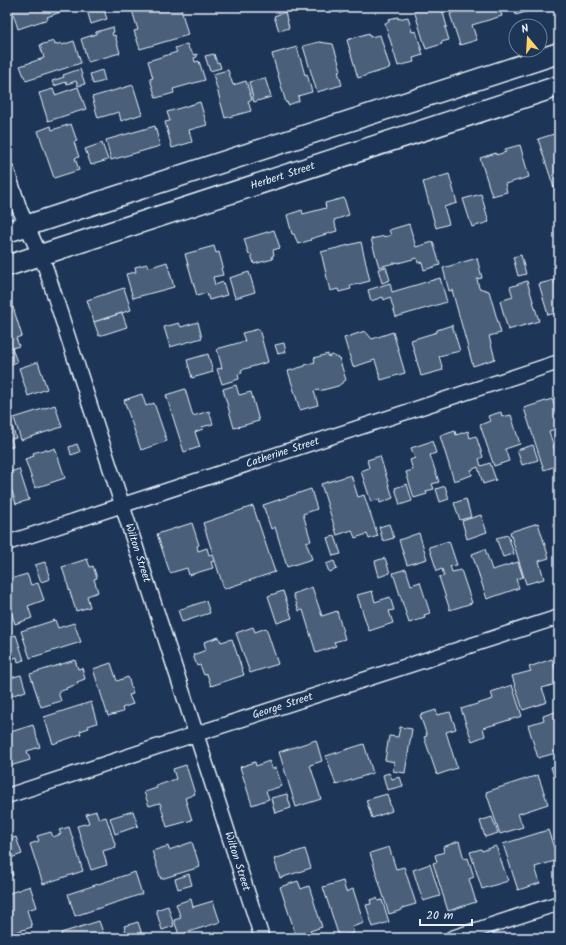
<svg xmlns="http://www.w3.org/2000/svg" width="566" height="945" viewBox="0 0 566 945" font-family="Kalam,sans-serif">
	<style>
		.building { fill: #495e7a; stroke: #e8f1f8 }
		.lines { fill: none; stroke-linecap: round; stroke-linejoin: round }
		.street-casing { stroke: #e8f1f8; stroke-width: 17 }
		.secondary-casing { stroke: #e8f1f8; stroke-width: 23 }
		.street { stroke: #1d3557; stroke-width: 14 }
		.secondary { stroke: #1d3557; stroke-width: 20 }
		.labels { text-anchor: middle; dominant-baseline: central; stroke-width: 3; stroke-linejoin: round; paint-order: stroke }
		.street-label { font-size: 11px; fill: #e8f1f8; stroke: #1d3557 }
	</style>
	<rect width="100%" height="100%" fill="#1d3557"/>
	<filter id="ink" filterUnits="userSpaceOnUse"><feTurbulence type="fractalNoise" baseFrequency=".025" numOctaves="2"/><feDisplacementMap in="SourceGraphic" scale="8" xChannelSelector="R" yChannelSelector="G"/><feConvolveMatrix kernelMatrix="1 2 1 2 8 2 1 2 1" color-interpolation-filters="sRGB"/></filter>
	<g filter="url(#ink)">
		<g class="building">
			<path d="M11,7h50l2,4 -16,6 1,2 -30,10z"/>
			<path d="M97,7h6l4,12 -16,5 -4,-14z"/>
			<path d="M131,7h56l-6,2 7,26 -48,14 -6,-18 4,-1z"/>
			<path d="M338,7h22l-20,6z"/>
			<path d="M413,7h24l1,3 4,-1 5,18h-2l4,13 -8,2 1,2 -16,5z"/>
			<path d="M451,7h48l3,9 -30,9 5,15 -17,5 -10,-31 2,-1z"/>
			<path d="M513,7h28l-25,8z"/>
			<path d="M285,12l4,16 -10,3 -5,-15z"/>
			<path d="M398,17v2l10,-2 4,15 4,-1 7,24 -10,3 1,4 -16,4 -13,-43 4,-1 -1,-3z"/>
			<path d="M113,27l1,5 -2,1 1,3 2,-1 5,18 -32,9 -7,-23 15,-5v-2z"/>
			<path d="M369,33l1,4 10,-2 10,33 -32,10 -11,-38z"/>
			<path d="M54,41l1,4 6,-2 1,2 12,-4 7,22 -55,18 -6,-15 24,-8 -4,-13z"/>
			<path d="M319,42l14,2 8,26 -3,1 4,14 -25,7 -14,-46z"/>
			<path d="M187,44l2,5 5,6 3,-1v3l-3,1 1,4 4,-1 6,19 -32,9 1,4 -18,5 -6,-19 3,-1 -5,-17 29,-9 -2,-4z"/>
			<path d="M297,47l8,28 2,-1 5,18 -14,4 1,5 -11,4 -1,-3 -1,1 -14,-49z"/>
			<path d="M214,54l3,9 2,-1 2,6 -11,3 -5,-15z"/>
			<path d="M80,69l5,15 -7,2 -2,-5 -9,3 -1,-2 -12,4 -2,-5 12,-4 -1,-2z"/>
			<path d="M102,70l3,11 -12,3 -3,-10z"/>
			<path d="M228,70l5,15 13,-4 6,19 -4,1 3,10 -26,7 -12,-44z"/>
			<path d="M265,78l6,19 -17,5 -5,-20z"/>
			<path d="M133,85l9,29 -21,7 -2,-9 -21,6 -6,-21z"/>
			<path d="M78,87l8,22 -38,12 -9,-28 14,-4 2,6z"/>
			<path d="M200,102l7,23 -18,5 3,12 -20,6 -7,-26 5,-1 -3,-9z"/>
			<path d="M71,124l6,17 -3,1 5,15 -4,1 4,12 -25,8 -16,-47 13,-5 1,4z"/>
			<path d="M155,126l5,20 -49,14 -5,-20z"/>
			<path d="M554,134l2,7 3,-1v46l-5,2 -16,-49z"/>
			<path d="M102,143l6,17 -17,5 -6,-16z"/>
			<path d="M520,145l9,32 -24,7 2,8 -15,4 -12,-38 16,-5v2l10,-3 -1,-3z"/>
			<path d="M449,174l8,29 -13,4 5,17 -13,4 -13,-46z"/>
			<path d="M481,194l8,28 -17,5 -9,-28z"/>
			<path d="M344,198l5,17 -15,5 3,11 -27,8 1,1 -13,4 -4,-10h-2l-5,-19 15,-5 1,4 23,-6 -1,-5z"/>
			<path d="M409,224l7,23 17,-5 7,23 -16,5 -2,-8 -4,1 -1,-5 -19,5v-1l-19,5 -8,-28 14,-3v1l6,-2 -2,-5z"/>
			<path d="M274,230l6,18 -7,2 1,5 -2,1 1,3 -19,5 -3,-10 -2,1 -5,-16z"/>
			<path d="M361,242l9,39 -20,5 1,3 -12,3 -1,-3 -8,2 -9,-39z"/>
			<path d="M214,246l2,7 3,-1 4,15 -2,1 2,7 -10,2 2,8 8,-3 4,13 -18,5 -2,-7 -10,3 -12,-42z"/>
			<path d="M521,255l5,19 -8,2 -5,-19z"/>
			<path d="M477,258l5,20 -5,1 2,9 10,3 12,42 -12,3 6,23 -22,7 -21,-76 -3,1 -6,-23z"/>
			<path d="M167,262l7,25 -41,11 -7,-24 10,-2 -1,-5 12,-3 1,4z"/>
			<path d="M386,267l4,13 -8,3 -4,-14z"/>
			<path d="M249,272l6,20 -20,6 -6,-20z"/>
			<path d="M440,278l7,24 -51,15 -6,-20 -6,3 -1,-3 -12,4 -3,-11 22,-7 2,9z"/>
			<path d="M554,280l1,4 4,-1v29l-11,3 -9,-31z"/>
			<path d="M527,281l12,40 -31,9 -8,-29 13,-4 -3,-10z"/>
			<path d="M124,288l7,22 -37,12 -7,-22z"/>
			<path d="M13,307l9,29 -6,2 3,8 -7,2 5,14 -10,4v-57z"/>
			<path d="M122,313l5,14 -28,9 -5,-14z"/>
			<path d="M198,322l4,16 -32,9 -6,-20 15,-4 2,4z"/>
			<path d="M452,325l8,26 -21,5 4,14 -22,6 -10,-36 26,-8v-2z"/>
			<path d="M259,329l9,33 -27,8 1,3 -4,1 1,5 -17,5 -5,-15 5,-1 -5,-19 28,-8 -3,-8z"/>
			<path d="M365,331l7,8 21,-7 12,41 -24,7 -6,-20 -22,7 -9,-29z"/>
			<path d="M284,343l2,9 -8,2 -3,-9z"/>
			<path d="M208,354l5,18 -21,6 -5,-18z"/>
			<path d="M328,354v3l4,-2 7,3 7,22 -8,6 -19,5v-1l-5,1 4,14 -18,5 -12,-39 17,-5v-1l10,-3 -1,-4z"/>
			<path d="M38,362l9,27 -19,7 -9,-28z"/>
			<path d="M236,385l3,10 12,-3 8,29 -25,7 -11,-39z"/>
			<path d="M185,389l8,27 16,-5 4,13 -11,3 1,2 -8,3 5,15 -16,5 -18,-57z"/>
			<path d="M142,394l4,12 8,-3 13,38 -26,9 -17,-50z"/>
			<path d="M552,399l7,21v8l-10,3 10,34 -15,5 -20,-62z"/>
			<path d="M55,405l7,22 -41,13 -7,-22z"/>
			<path d="M7,410l9,28 -5,1 2,7 -6,2z"/>
			<path d="M501,412l1,5 9,-2 9,29 -15,5 4,12 -15,5 -14,-41 10,-4 -2,-5z"/>
			<path d="M455,431l1,4 12,-4 2,7 6,-2 7,21 -4,2 2,7 9,-3 6,17 -13,4 -5,-17 -7,3 1,5 -18,6 -14,-45z"/>
			<path d="M432,441l4,12 -6,2 9,27 -7,2 2,5 -8,2 1,3 -13,4 -8,-26 7,-2 -3,-10 5,-2 -4,-10z"/>
			<path d="M77,444l3,8 -9,3 -2,-8z"/>
			<path d="M533,445l5,15 -16,5 -5,-15z"/>
			<path d="M55,448l10,30 -30,10 -10,-29 9,-3 -1,-3 13,-4 1,2z"/>
			<path d="M380,456l13,42 -13,5 -1,-4 -8,3 -10,-31 8,-3 -2,-8z"/>
			<path d="M19,469l10,31 -13,4 -4,-13 -5,1v-19z"/>
			<path d="M351,475l7,22 6,-2 14,41 -9,3 -2,-5 -12,4 -3,-8 -15,5 -16,-51z"/>
			<path d="M407,484l5,17 -12,4 -5,-17z"/>
			<path d="M445,486l4,13 -9,3 -4,-13z"/>
			<path d="M311,489l6,20 -14,5 8,27 -5,1 6,17 -25,8 -12,-40 -4,2 -8,-24z"/>
			<path d="M466,499l5,18 -11,3 -6,-17z"/>
			<path d="M253,506l22,66 -51,17 -21,-66z"/>
			<path d="M481,515l6,17 -20,7 -5,-18z"/>
			<path d="M192,523l7,22 -2,1 1,5 9,-3 2,7 3,-1 2,7 -3,1 2,6 -24,7 -2,-7 -17,5 -13,-39z"/>
			<path d="M538,523l11,35 -10,3 5,18 -18,5 -16,-52z"/>
			<path d="M389,524l5,14 -11,3 -4,-14z"/>
			<path d="M419,533l8,26 -20,6 -8,-25z"/>
			<path d="M508,535l6,19 -11,3 -7,-19z"/>
			<path d="M335,536l6,18 -8,2 -6,-18z"/>
			<path d="M449,541l8,24 -7,1 2,6 9,-2 11,33 -22,7 -11,-33 5,-1 -2,-7 -5,2 -8,-24z"/>
			<path d="M485,549l7,21 26,-8 5,15 -7,2 3,9 -32,11 -15,-45z"/>
			<path d="M385,558l5,15 -11,4 -4,-16z"/>
			<path d="M87,559l3,8 3,-1 4,12 -3,1 4,13 -11,4 3,11 -14,4 -14,-44z"/>
			<path d="M334,561l3,8 -8,3 -3,-8z"/>
			<path d="M45,562l5,17 -9,3 -6,-17z"/>
			<path d="M406,569l5,16 9,-3 10,31 -6,2 1,3 -16,5 -16,-50z"/>
			<path d="M27,574l4,11 7,-2 6,17 -16,6 4,12 -17,6 -8,-25v-19z"/>
			<path d="M312,587l10,29 15,-5 8,28 -11,3 2,4 -20,7 -13,-43 -4,1 -6,-17z"/>
			<path d="M283,591l9,27 -15,5 -9,-27z"/>
			<path d="M372,591l3,11 15,-5 4,13 -5,1 4,12 -24,8 -12,-36z"/>
			<path d="M206,601l4,12 -28,9 -4,-12z"/>
			<path d="M55,620l3,8 16,-5 7,19 -51,16 -9,-27z"/>
			<path d="M253,627l2,5 11,-4 12,36 -28,9 -14,-40z"/>
			<path d="M16,635l8,25 -6,2 -1,-5 -10,4v-23z"/>
			<path d="M219,637l2,5 11,-3 12,36 -33,11 -4,-12 -3,1 -4,-10 -3,1 -4,-11 13,-5 -2,-8z"/>
			<path d="M552,659l7,21v3l-17,5 5,14 -24,8 -11,-34 19,-5 -2,-4z"/>
			<path d="M75,660l3,9 4,-1 3,11 -8,3 1,2 -12,4 1,1 -9,3 3,9 -20,6 -11,-33z"/>
			<path d="M111,663l6,18 11,-4 5,17 -4,1 4,9 -11,4 1,4 -15,4 -15,-47z"/>
			<path d="M9,675l1,3 11,-3 5,16 -19,6v-21z"/>
			<path d="M512,685l10,31 -39,12 2,8 -13,5 -11,-32 32,-10 -2,-7z"/>
			<path d="M91,702l6,21 -9,3 1,2 -9,3 1,3 -28,10 -9,-27z"/>
			<path d="M436,710l1,5 13,-3 6,17 -10,3 11,36 -20,7 -13,-38 3,-1 -7,-21z"/>
			<path d="M558,711l1,41 -21,6 -10,-33 16,-5 -1,-4z"/>
			<path d="M33,725l7,22 -13,4 3,9 -20,6 -1,-4h-2v-29z"/>
			<path d="M400,727l12,2 -7,44 -12,-2 1,-9 -9,-2 4,-24 9,1z"/>
			<path d="M316,740l6,21 -12,4 11,34 -25,8 -17,-55z"/>
			<path d="M364,744l9,29 -37,12 -10,-29z"/>
			<path d="M269,761l3,8 4,-1 6,18 -16,5 3,8 -17,6 -12,-38 15,-5 1,4z"/>
			<path d="M186,765l9,29 -10,4 7,22 -25,7 -7,-24 -11,3 -5,-14 13,-4 -1,-2 20,-7 -3,-10z"/>
			<path d="M559,765v21h-2l-6,-19z"/>
			<path d="M389,773l3,6 8,-2 3,9 -16,4 -4,-15z"/>
			<path d="M538,775l10,29 -30,10 5,13 -23,7 -14,-42z"/>
			<path d="M287,794l4,14 -16,5 -4,-15z"/>
			<path d="M387,794l5,17 -20,7 -6,-18z"/>
			<path d="M96,811l3,8 7,-2 10,30 -13,4 4,14 -16,5 -14,-44 12,-3 -3,-9z"/>
			<path d="M133,811l5,15 -23,8 -5,-16z"/>
			<path d="M492,817l6,16 -13,4 -5,-16z"/>
			<path d="M69,827l14,44 -40,13 -13,-40 9,-3 -2,-5 14,-4 2,5 8,-3 -2,-4z"/>
			<path d="M548,830l10,30 -23,7 5,16 -22,7 -15,-46z"/>
			<path d="M16,837l6,17 -14,5 5,16 -6,2v-37z"/>
			<path d="M459,841l5,18 4,-1 6,19 -5,2 7,23 -28,9 -15,-48 4,-1 -2,-7 9,-3 -1,-5z"/>
			<path d="M192,842l8,25 -39,12 -9,-28 16,-5 1,4z"/>
			<path d="M496,846l12,35 -26,8 -12,-37 11,-3 1,2z"/>
			<path d="M389,847l7,22 8,-2 12,37 -14,4v2l-13,4 -19,-61z"/>
			<path d="M305,849l6,19 -31,10 -6,-19z"/>
			<path d="M430,864l10,32 -17,5 -10,-31z"/>
			<path d="M135,872l7,22 -67,22 -7,-22z"/>
			<path d="M189,874l3,11 -14,4 -3,-10z"/>
			<path d="M298,881l3,8 8,-3 13,41 -12,4 1,4 -8,3h-6l-17,-51z"/>
			<path d="M343,881l3,11 7,-3 11,34 -12,4 2,6 -15,4 -16,-50z"/>
			<path d="M30,886l7,21 -10,3 5,17 -25,8v-41z"/>
			<path d="M377,898l1,3 4,-1 7,22 -16,5 -7,-22 5,-1 -1,-4z"/>
			<path d="M191,899l2,8 20,-6 7,21 -41,13 -5,-15 7,-2 -5,-14z"/>
			<path d="M168,906l6,20 -12,4 -6,-20z"/>
			<path d="M99,921l6,17h-43l-1,-5z"/>
			<path d="M138,922l5,16h-15l-4,-12z"/>
		</g>
		<g class="lines">
			<defs>
				<g id="street">
					<path id="s1" d="M7,171l13,39 26,59 216,669"/>
					<path id="s2" d="M7,543l552,-181"/>
					<path id="s3" d="M7,796l189,-62 363,-117"/>
					<path d="M452,938l107,-35"/>
				</g>
				<g id="secondary">
					<path d="M7,232l552,-179"/>
					<path id="s4" d="M7,266l552,-180"/>
				</g>
			</defs>
			<use href="#street" class="street-casing"/>
			<use href="#secondary" class="secondary-casing"/>
			<use href="#street" class="street"/>
			<use href="#secondary" class="secondary"/>
		</g>
	</g>
	<g class="labels">
		<g class="street-label">
			<text stroke="none"><textPath href="#s4" startOffset="290">Herbert Street</textPath></text>
			<text stroke="none"><textPath href="#s2" startOffset="290">Catherine Street</textPath></text>
			<text stroke="none"><textPath href="#s1" startOffset="404">Wilton Street</textPath></text>
			<text stroke="none"><textPath href="#s3" startOffset="290">George Street</textPath></text>
			<text stroke="none"><textPath href="#s1" startOffset="728">Wilton Street</textPath></text>
		</g>
	</g>
	<rect width="566" height="945" fill="none" stroke="#1d3557" stroke-width="24"/>
	<rect x="12" y="12" width="542" height="921" fill="none" stroke="#e8f1f8" stroke-width="1.5" filter="url(#ink)"/>
	<g transform="translate(528 38) rotate(342)"><circle r="19" fill="#1d3557" stroke="#6e8097"/>
	<path d="M0-3L7 15L0 10L-7 15Z" fill="#ffd166"/>
	<text y="-6" font-size="11" font-weight="bold" text-anchor="middle" fill="#e8f1f8">N</text>
	</g>
	<path d="M420 919v6h52v-6" fill="none" stroke="#e8f1f8" stroke-width="2"/>
	<text x="426" y="919" font-size="12" fill="#e8f1f8" stroke="#1d3557" stroke-width="3" paint-order="stroke">20 m</text>
</svg>
